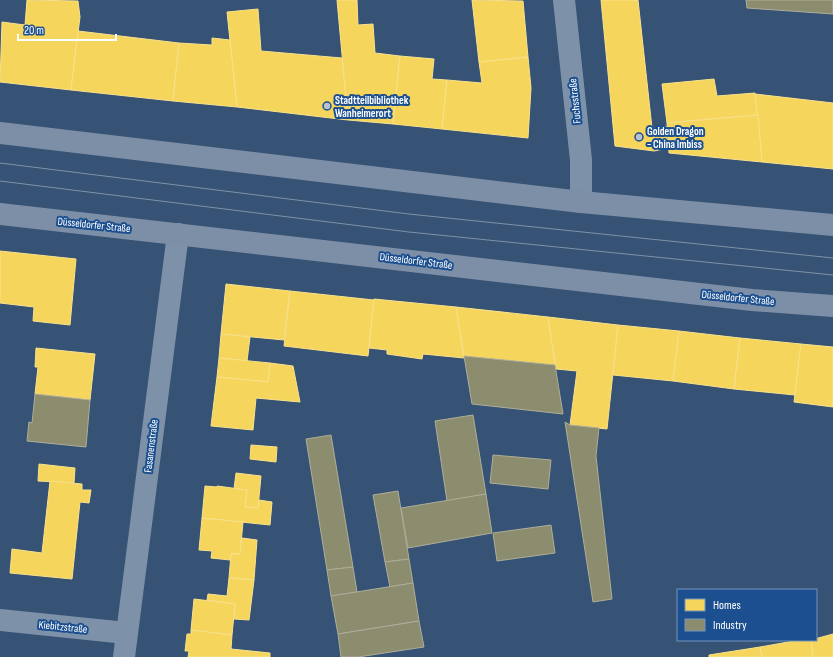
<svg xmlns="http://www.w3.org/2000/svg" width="833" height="657" viewBox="0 0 833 657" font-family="'Sofia Sans Condensed',sans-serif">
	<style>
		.homes { fill: #f6d55c; stroke: #f9e28d }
		.industry { fill: #8c8c6e; stroke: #aeae9a }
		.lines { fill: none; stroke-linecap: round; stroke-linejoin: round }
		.minor { stroke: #7d92a8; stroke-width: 22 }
		.major { stroke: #7d8ea7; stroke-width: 22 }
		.tram { stroke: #7e92a7; stroke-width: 1 }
		.poi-dot { fill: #b9c2ce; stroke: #1b4f8f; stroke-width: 1.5 }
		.labels { text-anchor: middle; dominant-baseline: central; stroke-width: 4; stroke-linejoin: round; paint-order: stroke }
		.poi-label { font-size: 11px; font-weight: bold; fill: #fff; stroke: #1b4f8f; text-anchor: start }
		.street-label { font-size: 11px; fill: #fff; stroke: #1b4f8f }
	</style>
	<rect width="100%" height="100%" fill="#365274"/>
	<g class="homes">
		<path d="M27,0l51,1 2,16 -9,73 -71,-8 2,-60 23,3z"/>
		<path d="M337,0h20l1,25 15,-1 2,29 25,3 -7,68 -45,-4z"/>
		<path d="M472,0l51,1 5,56 -49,5z"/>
		<path d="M601,0h37l14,128 14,-2 2,22 -14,3 -39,-5z"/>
		<path d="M258,9l3,42 81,7 6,62 -111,-13 -10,-95z"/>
		<path d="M78,31l101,12 -6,58 -102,-11z"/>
		<path d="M212,38l18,2 7,67 -64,-6 6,-58 33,2z"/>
		<path d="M400,56l34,3 -2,20 15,1 -5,49 -49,-5z"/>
		<path d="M528,57l3,31 -3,50 -86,-9 5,-49 35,3 -3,-21z"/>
		<path d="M714,79l3,17 38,-3 3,22 -91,8 -5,-39z"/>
		<path d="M755,94l78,9v66l-71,-7z"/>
		<path d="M758,115l4,47 -93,-9 -2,-30z"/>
		<path d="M0,251l76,8 -6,66 -37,-4 1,-14 -34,-4z"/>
		<path d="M226,284l64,7 -6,49 -63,-6z"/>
		<path d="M290,291l84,9 -6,56 -84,-10z"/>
		<path d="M374,299l82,8 8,51 -41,-4 -1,5 -35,-5v-4l-18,-2z"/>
		<path d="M456,307l92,10 7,48 -91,-9z"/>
		<path d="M548,317l70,8 -11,104 -37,-4 7,-54 -21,-2z"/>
		<path d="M618,325l61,6 -6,50 -60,-6z"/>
		<path d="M679,331l61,7 -6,51 -61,-8z"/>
		<path d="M221,334l29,3 -3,24 -28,-3z"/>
		<path d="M740,338l61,6 -6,51 -61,-6z"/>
		<path d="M801,344l32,3v60l-39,-5z"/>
		<path d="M36,348l59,6 -5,46 -55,-6 3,-27h-3z"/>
		<path d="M219,358l51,5 -2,19 -51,-5z"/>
		<path d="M270,363l23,3 7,36 -44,-4 -3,32 -42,-4 6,-49 51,5z"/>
		<path d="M251,445l26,2 -1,15 -26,-3z"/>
		<path d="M39,464l36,4 -1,15 -36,-2z"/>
		<path d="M236,473l25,3 -3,32 -13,-1 2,-17 -13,-1z"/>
		<path d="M50,481l32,3v6h9l-2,13 -9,-1 -8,77 -62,-6 2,-24 30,4z"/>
		<path d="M205,486l12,1v-1l30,4 -2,17 13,1 1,-8 13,2 -2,23 -68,-7z"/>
		<path d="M202,518l41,4 -3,32h-9l-1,6 -19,-2 1,-7 -13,-1z"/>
		<path d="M242,538l15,2 -3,40 -25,-2 2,-24h9z"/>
		<path d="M229,578l25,2 -5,40 -15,-1 1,-15 -28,-4 1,-6 19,2z"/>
		<path d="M194,599l41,5 -3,31 -41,-5z"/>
		<path d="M191,630l41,5 -1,14 39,4v4h-82l1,-6h-4l2,-17h4z"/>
		<path d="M833,634v23h-20l-2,-17z"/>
		<path d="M800,640h11l2,17h-51l-2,-10z"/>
		<path d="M760,647l2,10h-53v-2z"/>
	</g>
	<g class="industry">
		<path d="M746,0h87v14l-86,-6z"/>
		<path d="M464,356l91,9 8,49 -91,-10z"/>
		<path d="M35,394l55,6 -4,47 -59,-6 2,-19 3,1z"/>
		<path d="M473,415l13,79 -39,7 -12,-80z"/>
		<path d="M565,422l5,3 29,3 -3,28 16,143 -19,3z"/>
		<path d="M331,435l22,132 -26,3 -21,-131z"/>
		<path d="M493,455l58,5 -3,29 -58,-6z"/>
		<path d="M398,491l11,68 -24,3 -12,-67z"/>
		<path d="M486,494l6,39 -84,15 -7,-40z"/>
		<path d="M551,525l4,28 -58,8 -4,-28z"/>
		<path d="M409,559l4,24 -23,4 -5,-25z"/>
		<path d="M353,567l4,25 -26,4 -4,-26z"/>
		<path d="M413,583l6,38 -81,13 -7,-38z"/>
		<path d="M419,621l5,26 -66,10h-17l-3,-23z"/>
	</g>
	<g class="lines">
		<g class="minor">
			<path d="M564,0l17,160v42"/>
			<path d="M0,620l126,13"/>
			<path d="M124,657l54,-423"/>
		</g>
		<g class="major">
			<path d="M0,133l581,69 252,23"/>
			<path d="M0,214l752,86 81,6"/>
		</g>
		<g class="tram">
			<path d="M0,163l409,51 424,44"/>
			<path d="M0,181l409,51 424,43"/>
		</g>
	</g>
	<g class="poi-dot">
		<circle cx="327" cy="106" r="4"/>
		<circle cx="639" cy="137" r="4"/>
	</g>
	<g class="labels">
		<g class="poi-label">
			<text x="335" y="100">Stadtteilbibliothek<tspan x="335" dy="13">Wanheimerort</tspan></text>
			<text x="647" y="131">Golden Dragon<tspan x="647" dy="13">- China Imbiss</tspan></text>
		</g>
		<g class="street-label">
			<text transform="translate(575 101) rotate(-96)">Fuchsstraße</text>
			<text transform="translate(94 225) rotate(6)">Düsseldorfer Straße</text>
			<text transform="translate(416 261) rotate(7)">Düsseldorfer Straße</text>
			<text transform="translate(738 298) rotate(6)">Düsseldorfer Straße</text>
			<text transform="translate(151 446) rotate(-83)">Fasanenstraße</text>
			<text transform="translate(63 627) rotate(6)">Kiebitzstraße</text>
		</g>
	</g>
	<rect x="677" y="589" width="140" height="52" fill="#1b4f8f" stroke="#7695bc"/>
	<rect x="685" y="599" width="20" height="12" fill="#f6d55c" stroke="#7695bc"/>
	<text x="713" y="609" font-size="12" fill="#ffffff">Homes</text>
	<rect x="685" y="619" width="20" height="12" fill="#8c8c6e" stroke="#7695bc"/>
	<text x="713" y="629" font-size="12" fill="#ffffff">Industry</text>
	<path d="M18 34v6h98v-6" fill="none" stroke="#ffffff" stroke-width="2"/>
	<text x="24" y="34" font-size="12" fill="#ffffff" stroke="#1b4f8f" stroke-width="3" paint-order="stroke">20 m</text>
</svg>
